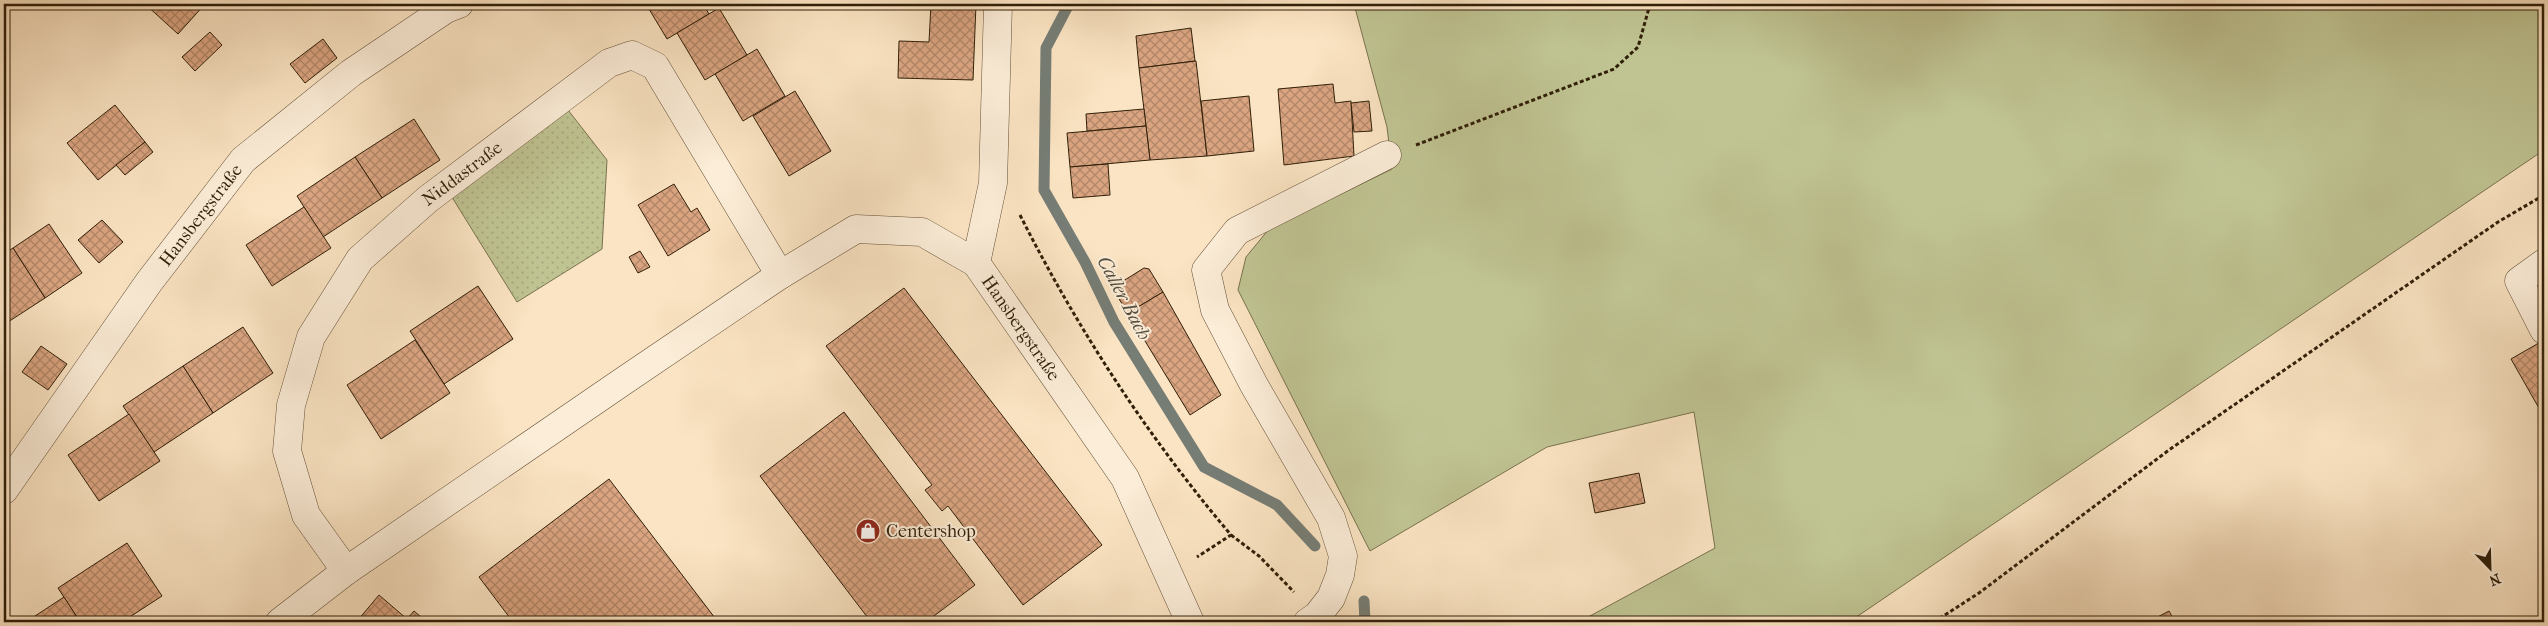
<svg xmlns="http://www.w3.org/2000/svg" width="2548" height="626" viewBox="0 0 2548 626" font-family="'IM FELL French Canon',serif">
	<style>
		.green { fill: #c0c493; stroke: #78724e }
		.park { fill: url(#park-dots); stroke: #78724e }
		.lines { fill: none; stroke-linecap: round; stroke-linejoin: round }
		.stream { stroke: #767d75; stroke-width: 11 }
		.building { fill: url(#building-cross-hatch); stroke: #301f08 }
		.minor-casing { stroke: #635037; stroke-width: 29 }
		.path { stroke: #301f08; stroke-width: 3; stroke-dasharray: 4 2.5; stroke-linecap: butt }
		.minor { stroke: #fcedd8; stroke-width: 28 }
		.labels { text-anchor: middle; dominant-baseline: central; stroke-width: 4; stroke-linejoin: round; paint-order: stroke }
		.street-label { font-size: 18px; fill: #301f08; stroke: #fcedd8 }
		.poi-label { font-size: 18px; fill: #301f08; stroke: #fcedd8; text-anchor: start }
		.water-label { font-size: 19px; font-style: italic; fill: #534e3f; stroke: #fcedd8 }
	</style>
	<defs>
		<pattern id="park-dots" width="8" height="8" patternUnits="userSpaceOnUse" patternTransform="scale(1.25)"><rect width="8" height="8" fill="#c0c493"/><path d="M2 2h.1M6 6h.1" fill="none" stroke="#a5a87d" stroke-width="1.8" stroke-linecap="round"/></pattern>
		<pattern id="building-cross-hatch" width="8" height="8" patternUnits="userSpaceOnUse" patternTransform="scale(1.25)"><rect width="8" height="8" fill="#dba582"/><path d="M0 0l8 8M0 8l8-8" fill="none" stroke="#b28668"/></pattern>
	</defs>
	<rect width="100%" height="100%" fill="#fbe4c3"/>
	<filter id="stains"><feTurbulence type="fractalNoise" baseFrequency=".004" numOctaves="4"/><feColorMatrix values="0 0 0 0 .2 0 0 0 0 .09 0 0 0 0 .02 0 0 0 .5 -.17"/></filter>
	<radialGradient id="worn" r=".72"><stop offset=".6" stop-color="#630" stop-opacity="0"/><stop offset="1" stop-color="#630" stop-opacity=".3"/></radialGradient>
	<path class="green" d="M1354,4h1186l4,11v135l-695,472h-270l136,-74 -21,-136 -147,35 -177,104 -132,-261 8,-33 23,-28 123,-60 -5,-42z"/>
	<path class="park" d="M568,110l39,50 -5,89 -85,53 -67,-108z"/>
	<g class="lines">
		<g class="stream">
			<path d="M1069,4l-23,44 -2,142 41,72 29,60 90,145 73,38 38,41"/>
			<path d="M1364,601l1,21"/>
		</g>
	</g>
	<g class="building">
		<path d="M145,4h60l-27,30z"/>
		<path d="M646,4h57l6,10 -42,25z"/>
		<path d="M931,4h45l-3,76 -75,-2 1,-37 30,1z"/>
		<path d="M719,8l28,47 -42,25 -28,-47z"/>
		<path d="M1191,28l4,33 -56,7 -3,-32z"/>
		<path d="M210,32l12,13 -27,26 -13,-14z"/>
		<path d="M323,39l14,19 -32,25 -15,-19z"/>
		<path d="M757,49l28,47 -42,25 -28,-47z"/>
		<path d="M1196,61l11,95 -57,4 -11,-92z"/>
		<path d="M1333,84l2,19 16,-2 3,55 -70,9 -6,-76z"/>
		<path d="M795,91l36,60 -42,25 -36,-60z"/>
		<path d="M1249,96l5,55 -47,5 -6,-55z"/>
		<path d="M1369,101l3,30 -18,1 -3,-29z"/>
		<path d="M115,105l30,37 -47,38 -31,-37z"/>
		<path d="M1144,109l2,17 -59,5 -1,-17z"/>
		<path d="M414,119l26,41 -58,38 -27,-41z"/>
		<path d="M1146,126l4,34 -80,7 -3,-34z"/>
		<path d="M145,142l8,10 -28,23 -9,-10z"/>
		<path d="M355,157l27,41 -59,39 -26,-41z"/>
		<path d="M1108,164l2,31 -37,3 -3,-31z"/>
		<path d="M674,184l17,28 6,-4 13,22 -42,26 -30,-51z"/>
		<path d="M304,207l27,41 -59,38 -26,-41z"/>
		<path d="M102,220l21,22 -24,21 -21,-23z"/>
		<path d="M49,224l33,49 -37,25 -32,-50z"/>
		<path d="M13,248l32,50 -37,24 -4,-7v-61z"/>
		<path d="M640,251l10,16 -12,6 -9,-16z"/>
		<path d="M1144,268l5,1 14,23 -35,21 -16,-25z"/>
		<path d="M478,286l35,53 -69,45 -34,-53z"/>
		<path d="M904,288l198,257 -79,60 -75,-99 -6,5 -17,-21 7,-5 -106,-139z"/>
		<path d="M1163,292l58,103 -31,20 -62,-102z"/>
		<path d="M243,327l30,46 -60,40 -30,-47z"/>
		<path d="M415,340l35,53 -69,46 -34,-54z"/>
		<path d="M2544,340v77l-33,-58z"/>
		<path d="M41,346l26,18 -19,26 -26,-18z"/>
		<path d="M183,366l30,47 -59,39 -31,-46z"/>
		<path d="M844,412l131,173 -49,37h-55l-111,-146z"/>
		<path d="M129,414l31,47 -61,40 -31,-46z"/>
		<path d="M1639,473l6,30 -50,10 -6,-30z"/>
		<path d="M609,479l109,143h-205l-34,-45z"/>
		<path d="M127,543l35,53 -40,26h-42l-22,-34z"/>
		<path d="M379,595l28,24 7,-8 13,11h-66l-3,-2z"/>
		<path d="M64,597l16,25h-54z"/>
		<path d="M2169,611l6,11h-27z"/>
	</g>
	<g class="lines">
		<defs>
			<g id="minor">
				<path d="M976,263l17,-80 5,-179"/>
				<path d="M2544,263l-25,18 25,49"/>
				<path id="s1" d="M4,490l145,-208 94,-122 108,-87 95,-64 13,-5"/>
				<path id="s2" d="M346,571l-40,-56 -19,-64 4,-46 20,-68 49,-78 68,-60 181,-136 23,-8 23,11 125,209"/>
				<path id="s3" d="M280,622l66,-51 279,-191 155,-105 76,-46 66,3 54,31 149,215 65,144"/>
				<path d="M1308,622l9,-6 14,-18 9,-23 3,-19 -12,-38 -77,-133 -39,-75 -9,-40 31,-39 150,-76"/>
			</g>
		</defs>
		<use href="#minor" class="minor-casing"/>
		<g class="path">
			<path d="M1416,145l198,-76 24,-22 11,-39 -2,-4"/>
			<path d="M1020,215c58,115 128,222 211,320l-34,22"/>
			<path d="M1231,535l28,21 35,36"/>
			<path d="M1934,622l45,-29 190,-143 329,-228 46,-27"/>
		</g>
		<use href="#minor" class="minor"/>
	</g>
	<defs>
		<symbol id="shop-disc" viewBox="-11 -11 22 22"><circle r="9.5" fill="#8f2418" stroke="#fcedd8"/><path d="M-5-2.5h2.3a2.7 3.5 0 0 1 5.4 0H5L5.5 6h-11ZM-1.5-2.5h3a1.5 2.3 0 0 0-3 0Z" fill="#fff"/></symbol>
	</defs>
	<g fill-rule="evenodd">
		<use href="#shop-disc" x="854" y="517" width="28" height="28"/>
	</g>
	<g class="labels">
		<g class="street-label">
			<text stroke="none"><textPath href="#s2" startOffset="478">Niddastraße</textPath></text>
			<text stroke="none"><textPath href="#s1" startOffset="338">Hansbergstraße</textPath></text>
			<text stroke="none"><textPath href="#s3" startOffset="905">Hansbergstraße</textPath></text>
		</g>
		<g class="poi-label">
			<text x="886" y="531">Centershop</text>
		</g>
		<g class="water-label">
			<text transform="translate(1124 298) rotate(62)">Caller Bach</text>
		</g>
	</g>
	<rect width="2548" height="626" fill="none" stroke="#fbe4c3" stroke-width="20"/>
	<rect x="5" y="5" width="2538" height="616" fill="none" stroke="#301f08" stroke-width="2.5"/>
	<rect x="10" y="10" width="2528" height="606" fill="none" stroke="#301f08"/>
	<g transform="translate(2490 568) rotate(157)" stroke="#fcedd8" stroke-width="4" paint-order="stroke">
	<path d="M0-4L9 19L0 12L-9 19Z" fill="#301f08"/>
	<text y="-8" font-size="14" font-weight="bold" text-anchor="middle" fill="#301f08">N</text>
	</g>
	<rect width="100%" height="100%" filter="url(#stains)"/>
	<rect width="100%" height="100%" fill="url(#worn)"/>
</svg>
